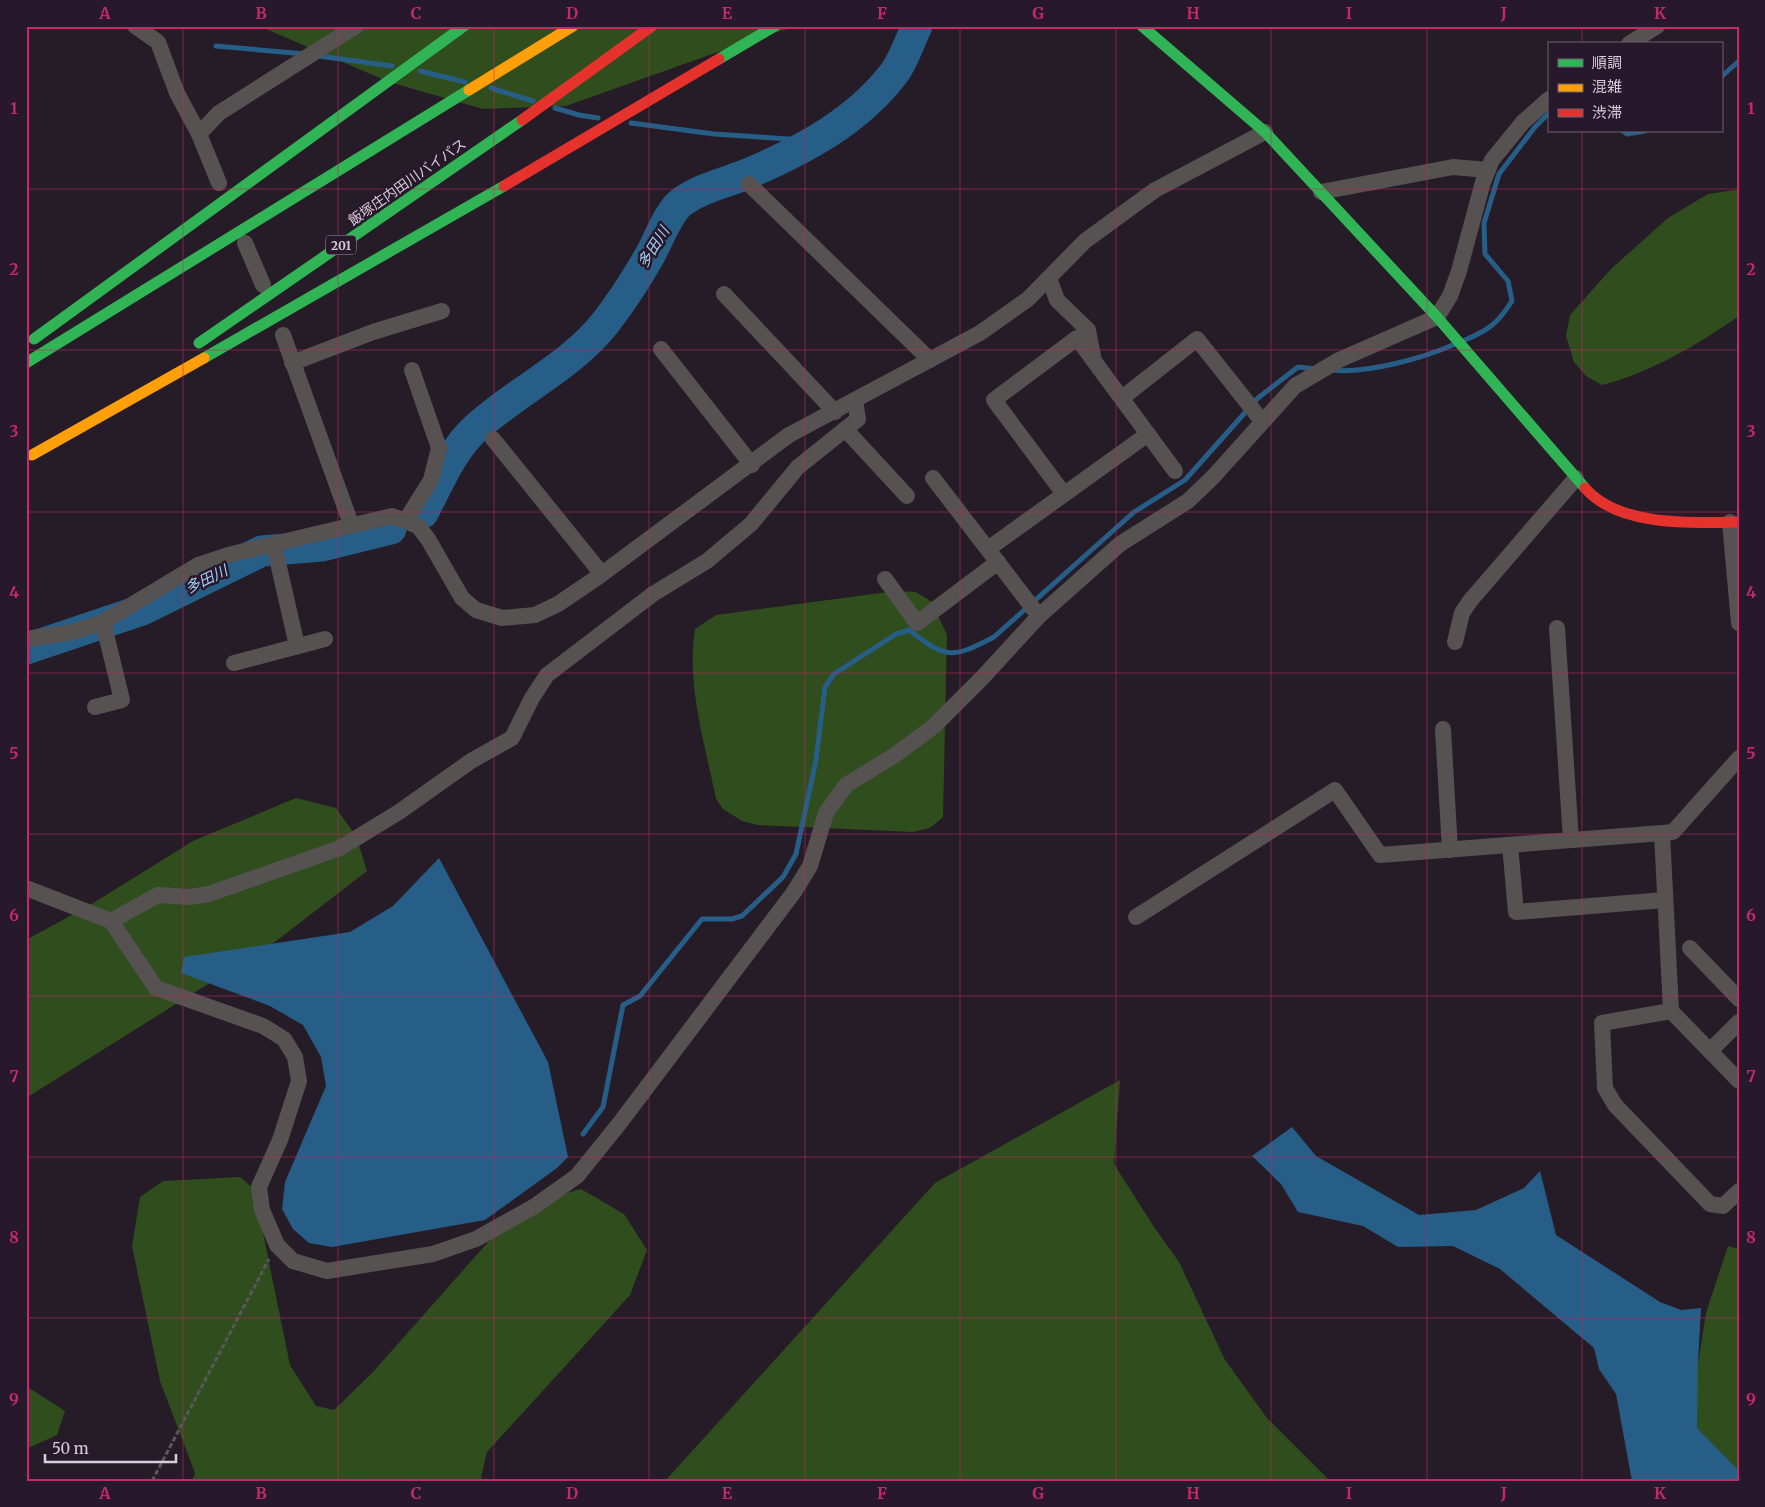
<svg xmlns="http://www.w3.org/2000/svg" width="1765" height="1507" viewBox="0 0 1765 1507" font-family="Merriweather,'Noto Sans JP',serif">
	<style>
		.forest { fill: #304d1d }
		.water { fill: #275e87 }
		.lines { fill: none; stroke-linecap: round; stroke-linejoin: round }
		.stream { stroke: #275e87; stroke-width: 5 }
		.river { stroke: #275e87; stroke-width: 31 }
		.path { stroke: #5b585a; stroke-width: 3; stroke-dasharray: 5 2.5; stroke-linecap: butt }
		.street { stroke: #555251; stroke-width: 16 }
		.fast { stroke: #30b455; stroke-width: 11 }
		.slow { stroke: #ff9f0a; stroke-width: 11 }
		.jam { stroke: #e5322d; stroke-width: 11 }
		.grid { fill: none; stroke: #c42a68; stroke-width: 1; stroke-opacity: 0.55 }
		.labels { text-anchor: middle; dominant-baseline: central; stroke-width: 5; stroke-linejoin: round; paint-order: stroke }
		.shield { fill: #28182b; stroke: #a397a6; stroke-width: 1 }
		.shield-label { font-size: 12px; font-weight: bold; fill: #d8cdda }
		.street-label { font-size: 14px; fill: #d8cdda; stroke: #28182b }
		.water-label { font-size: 15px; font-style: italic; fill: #a1d1f9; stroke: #28182b }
		.neatline { fill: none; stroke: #c42a68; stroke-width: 2 }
		.grid-label { font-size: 16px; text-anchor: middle; font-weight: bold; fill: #c42a68 }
	</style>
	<rect width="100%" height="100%" fill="#251c27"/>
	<g class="forest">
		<path d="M259,26h540l-36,10 -197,70 -83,3 -94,-27z"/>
		<path d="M1735,190l4,1v125c-42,29 -87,56 -137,69l-16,-9 -12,-14 -8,-26 4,-21 41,-46 57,-51 40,-24z"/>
		<path d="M896,591l20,1 16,10 15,33 -4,182 -13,11 -17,4 -155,-7 -16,-4 -19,-12 -7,-10c-11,-56 -30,-114 -21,-170l21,-14z"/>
		<path d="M296,798l40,10 20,28 11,35 -92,71 -249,156v-158l64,-35 103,-64z"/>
		<path d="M1120,1080l-6,84 40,63 25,35 46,98 42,58 63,63h-665l270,-298z"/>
		<path d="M240,1177l14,12 36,176 26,41 18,4 39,-38 146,-165 62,-18 43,25 23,36 -17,45 -143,157 -6,25 3,4h-292l3,-8 -35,-92 -28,-135 8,-49 23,-16z"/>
		<path d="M1728,1246l11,3v225l-42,-42 -5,-30 14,-89z"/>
		<path d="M26,1386l39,25 -8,24 -31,14z"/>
	</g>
	<g class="water">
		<path d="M439,858l109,204 20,95 -11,11 -72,52 -153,27 -23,-4 -16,-14 -11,-20 3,-27 41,-96 -5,-29 -18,-32 -33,-19 -89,-33 3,-16 166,-25 43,-26z"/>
		<path d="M1292,1127l24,29 103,59 57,-5 48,-22 16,-17 16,64 104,67 21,8 20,-2 -3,55 -1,65 42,43v10h-107l-16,-87 -17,-25 -5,-21 -94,-79 -47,-23 -55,1 -35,-21 -65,-14 -17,-28 -29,-28z"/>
	</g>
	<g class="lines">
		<g class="stream">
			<path d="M216,46l89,8"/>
			<path d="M319,56l73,10"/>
			<path d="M420,71l45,11"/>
			<path d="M1721,77l18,-16"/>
			<path d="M491,88l42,13"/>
			<path d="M555,108l24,7 19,3"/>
			<path d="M631,123l83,11 75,5 17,6"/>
			<path d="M1623,131l4,3 18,-3"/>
			<path d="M1465,340c24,-10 33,-17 47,-39l-4,-20 -23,-27 -1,-31 15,-49 36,-47 14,-14"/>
			<path d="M1332,370c34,4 92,-12 123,-26"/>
			<path d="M583,1134l20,-27 20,-102 17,-9 62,-77h30l10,-3 41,-39 13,-23 20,-94 9,-73 9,-13 62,-40 13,-4c37,29 43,29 85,7l140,-125 51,-32 73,-82 40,-31 18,2"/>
		</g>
		<g class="river">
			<path d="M423,513c15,-28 28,-62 52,-84 41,-38 96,-62 131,-107 16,-21 31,-44 44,-67 8,-14 19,-45 33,-54 22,-15 46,-19 69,-29 53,-23 103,-50 139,-95 12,-14 18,-35 26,-51"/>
			<path d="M26,649l116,-39 120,-59 60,-5 69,-17"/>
		</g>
		<path class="path" d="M152,1481l117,-222"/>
		<g class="street">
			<path d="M135,26l23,16 19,51 22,41"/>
			<path d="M1629,44l28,-18"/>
			<path d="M219,183l-20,-49 20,-21 137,-87"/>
			<path d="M749,184l181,176"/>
			<path d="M1321,192l132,-25 35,3"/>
			<path d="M245,243l18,42"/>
			<path d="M1049,278l8,22 31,30 6,31 81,110"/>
			<path d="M724,294l111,118"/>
			<path d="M283,335l68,189"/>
			<path d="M661,349l91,116"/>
			<path d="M292,363l81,-31 69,-21"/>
			<path d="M1122,398l75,-59 65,82"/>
			<path d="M845,429l62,67"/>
			<path d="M493,439l109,135"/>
			<path d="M933,478l106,138"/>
			<path d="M1064,494l-70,-94 83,-62 17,23"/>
			<path d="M406,520l25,-40 8,-32 -27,-78"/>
			<path d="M1730,522l9,101"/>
			<path d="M274,545l23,101"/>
			<path d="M988,549l160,-115"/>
			<path d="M885,579l32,44 81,-61"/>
			<path d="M1557,628l14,212"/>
			<path d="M26,639l47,-7 30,-10 95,-57 30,-10 164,-39 26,10 10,13 34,59 14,12 26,8 33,-3 23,-11 40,-27 191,-142 191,-102 48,-34 57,-58 70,-51 110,-58"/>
			<path d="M1455,642l7,-29 8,-12 106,-123"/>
			<path d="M234,663l91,-24"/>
			<path d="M95,707l27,-7 -19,-78"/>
			<path d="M1443,729l7,121"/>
			<path d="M1662,833l9,178 68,70"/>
			<path d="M1510,845l6,67 149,-12"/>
			<path d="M26,888l85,33 45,67 107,38 21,13 11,18 4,24 -19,59 -21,47 3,23 15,35 16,16 34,10 106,-17 43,-15 59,-33 42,-30 42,-52 175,-232 16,-26 16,-53 20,-28 49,-30 39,-29 48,-48 57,-62 81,-72 68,-43 25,-24 82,-91 44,-26 98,-43 13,-21 9,-25 24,-89 9,-22 31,-38 26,-23"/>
			<path d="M1136,917l199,-127 45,65 282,-22 11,-1 66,-74"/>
			<path d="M111,921l47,-26 32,2 19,-3 131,-46 59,-36 72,-51 41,-23 20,-40 15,-23 106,-81 54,-33 44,-37 47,-57 60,-48 -3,-18"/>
			<path d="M1690,948l49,51"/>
			<path d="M1671,1011l-69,12 3,65 10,17 95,99 13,2 16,-15"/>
			<path d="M1710,1051l29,-29"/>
		</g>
		<g class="fast">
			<path d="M1142,26l123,106 172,185 148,171"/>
			<path d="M719,59l56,-33"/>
			<path d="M34,339l430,-313"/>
			<path d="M199,343l323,-223"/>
			<path d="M204,358l300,-172"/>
			<path d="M26,363l443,-273"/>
		</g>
		<g class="slow">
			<path d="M469,90l104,-64"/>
			<path d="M32,455l172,-97"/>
		</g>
		<g class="jam">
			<path d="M522,120l130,-94"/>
			<path d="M504,186l215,-127"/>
			<path d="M1585,488c34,39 107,35 154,34"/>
		</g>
	</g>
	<path class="grid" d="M183,26v1455M338,26v1455M494,26v1455M649,26v1455M805,26v1455M960,26v1455M1116,26v1455M1271,26v1455M1427,26v1455M1582,26v18M1582,131v1350M26,189h1713M26,350h1713M26,512h1713M26,673h1713M26,834h1713M26,996h1713M26,1157h1713M26,1318h1713"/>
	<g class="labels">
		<rect class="shield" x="326" y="235.5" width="30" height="19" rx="4"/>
		<g class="shield-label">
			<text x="341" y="245">201</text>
		</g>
		<g class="street-label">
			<text transform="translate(407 182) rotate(-35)">飯塚庄内田川バイパス</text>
		</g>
		<g class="water-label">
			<text transform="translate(653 247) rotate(-58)">多田川</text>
			<text transform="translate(206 579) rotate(-26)">多田川</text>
		</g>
	</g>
	<rect width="1765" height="1507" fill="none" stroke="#28182b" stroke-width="55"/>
	<rect x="1548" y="42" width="175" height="90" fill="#28182b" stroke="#6e6071"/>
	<rect x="1558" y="59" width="25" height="8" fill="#30b455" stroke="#6e6071"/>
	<text x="1592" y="68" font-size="15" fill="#d8cdda">順調</text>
	<rect x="1558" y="84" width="25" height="8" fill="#ff9f0a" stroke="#6e6071"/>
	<text x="1592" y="92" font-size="15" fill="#d8cdda">混雑</text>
	<rect x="1558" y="109" width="25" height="8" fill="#e5322d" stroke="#6e6071"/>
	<text x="1592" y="118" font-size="15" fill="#d8cdda">渋滞</text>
	<path d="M45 1454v8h131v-8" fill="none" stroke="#d8cdda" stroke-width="2.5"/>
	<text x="52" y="1454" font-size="15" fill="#d8cdda" stroke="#28182b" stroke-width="4" paint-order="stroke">50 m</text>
	<rect x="28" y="28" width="1710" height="1452" class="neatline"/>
	<g class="grid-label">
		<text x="105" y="19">A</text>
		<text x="261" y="19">B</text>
		<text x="416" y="19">C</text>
		<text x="572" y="19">D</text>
		<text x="727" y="19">E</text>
		<text x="882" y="19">F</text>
		<text x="1038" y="19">G</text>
		<text x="1193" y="19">H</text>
		<text x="1349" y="19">I</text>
		<text x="1504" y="19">J</text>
		<text x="1660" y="19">K</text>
		<text x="14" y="114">1</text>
		<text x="1751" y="114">1</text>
		<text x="14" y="275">2</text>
		<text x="1751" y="275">2</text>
		<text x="14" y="437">3</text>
		<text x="1751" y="437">3</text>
		<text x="14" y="598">4</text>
		<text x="1751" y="598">4</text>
		<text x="14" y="759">5</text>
		<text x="1751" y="759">5</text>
		<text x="14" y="921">6</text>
		<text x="1751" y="921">6</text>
		<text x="14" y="1082">7</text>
		<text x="1751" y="1082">7</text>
		<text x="14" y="1243">8</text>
		<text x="1751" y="1243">8</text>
		<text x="14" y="1405">9</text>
		<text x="1751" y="1405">9</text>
		<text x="105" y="1499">A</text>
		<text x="261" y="1499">B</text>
		<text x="416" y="1499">C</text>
		<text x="572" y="1499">D</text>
		<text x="727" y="1499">E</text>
		<text x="882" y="1499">F</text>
		<text x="1038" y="1499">G</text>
		<text x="1193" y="1499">H</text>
		<text x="1349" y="1499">I</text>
		<text x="1504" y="1499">J</text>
		<text x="1660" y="1499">K</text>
	</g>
</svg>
